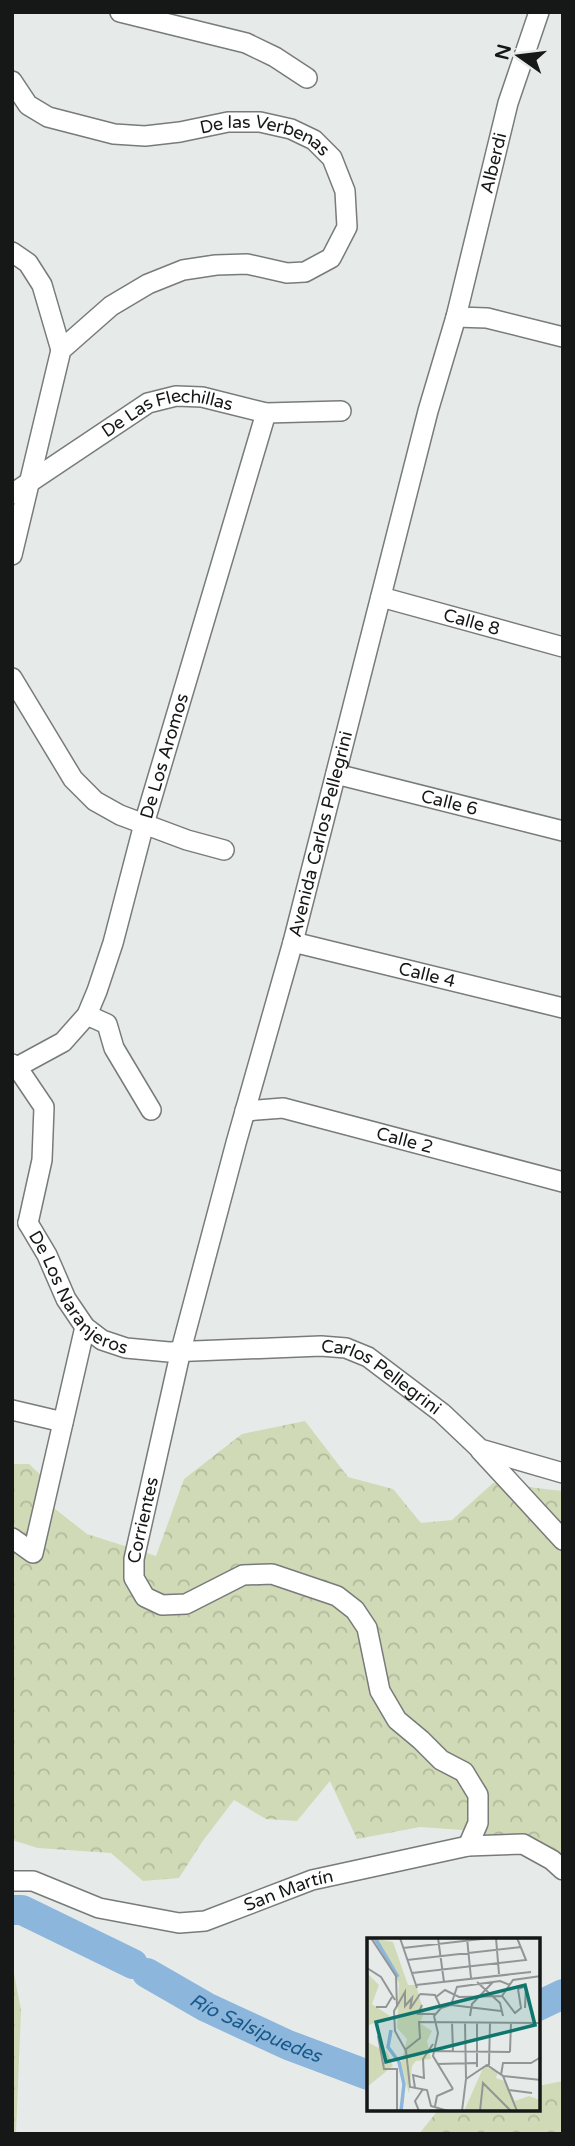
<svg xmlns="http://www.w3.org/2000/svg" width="575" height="2146" viewBox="0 0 575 2146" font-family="'Varela Round',sans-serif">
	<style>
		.forest { fill: url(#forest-crowns) }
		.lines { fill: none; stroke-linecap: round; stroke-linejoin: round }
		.river { stroke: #8cb6dc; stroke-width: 30 }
		.street-casing { stroke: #777b7a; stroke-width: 22 }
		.street { stroke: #fff; stroke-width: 19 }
		.labels { text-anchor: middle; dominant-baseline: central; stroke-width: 5; stroke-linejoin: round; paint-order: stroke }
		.street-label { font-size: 18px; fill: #161717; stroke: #e6ebea }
		.water-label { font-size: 19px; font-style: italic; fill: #19598a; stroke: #e6ebea }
		.inset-river { fill: none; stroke: #8cb6dc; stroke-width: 3.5 }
		.inset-road { fill: none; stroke: #939696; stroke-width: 2 }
		.view { fill: #0f766e; fill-opacity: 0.15; stroke: #0f766e; stroke-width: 3.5 }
		.inset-edge { fill: none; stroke: #161717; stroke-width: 3.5 }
	</style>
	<defs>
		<pattern id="forest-crowns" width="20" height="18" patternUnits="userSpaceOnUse" patternTransform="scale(1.75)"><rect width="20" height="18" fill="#d0dab6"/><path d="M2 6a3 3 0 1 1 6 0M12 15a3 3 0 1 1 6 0" fill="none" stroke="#b2ba9c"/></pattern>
	</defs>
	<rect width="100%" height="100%" fill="#e6ebea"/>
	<g class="forest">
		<path d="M305,1421l43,56 45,12 28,34 31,-3 41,-37 70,8v384l-28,-20 -58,-24 -57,-4 -63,12 -27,-58 -33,40 -31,-2 -32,-19 -32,42 -23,36 -36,3 -32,-28 -73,-5 -26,-8v-376h17l17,16 -1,21 42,33 69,22 28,-77 58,-45z"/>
		<path d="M12,1963l9,47 -5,124h-4z"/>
		<path d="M563,2081v53h-144l20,-25h99v-23z"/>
	</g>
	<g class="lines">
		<g class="river">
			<path d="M12,1910h10l111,54"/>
			<path id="s1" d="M147,1973l59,34 82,38 80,30"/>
			<path d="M538,2006l25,-12"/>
		</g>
		<defs>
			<g id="street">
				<path d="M120,12l126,31 29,14 32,21"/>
				<path id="s2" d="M12,81l16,24 20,12 66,17 31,2 35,-4 48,-10h32l31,7 23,11 18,18 13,33 2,36 -16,31 -26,14 -18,1 -40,-9 -31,1 -33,5 -35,14 -37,22 -50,44 -49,205"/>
				<path d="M12,252l16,11 14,22 19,65"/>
				<path d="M456,317l31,1 76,19"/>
				<path id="s3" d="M12,494l136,-91 28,-7 26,1 64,16 75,-2"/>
				<path id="s4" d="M381,597l182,50"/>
				<path d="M12,678l61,101 22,22 25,14 67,25 37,10"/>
				<path id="s5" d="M336,774l227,57"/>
				<path id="s6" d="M293,942l270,66"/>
				<path d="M87,1015l20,9 7,24 37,62"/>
				<path d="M12,1064l5,3 27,40 -2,53 -14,63"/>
				<path id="s7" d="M17,1067l46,-25 24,-27 10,-24 16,-48 31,-119 122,-411"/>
				<path id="s8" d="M245,1111l38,-3 280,74"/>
				<path id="s9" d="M28,1223l19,32 19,44 19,28 17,13 24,8 43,4 152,-6 25,2 22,9 74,56 38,36 83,24"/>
				<path d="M12,1410l51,12"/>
				<path d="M480,1450l83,90"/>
				<path d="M12,1538l21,15 52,-226"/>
				<path id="s10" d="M468,1846l10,-23v-28l-14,-23 -23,-12 -20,-20 -24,-20 -17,-29 -13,-63 -12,-18 -18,-14 -65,-22 -29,1 -57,29 -24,1 -17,-8 -11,-19v-19l47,-209 55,-207 57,-201 135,-531 28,-94 52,-214 31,-91"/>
				<path id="s11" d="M12,1881h21l66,27 80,15 26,-2 107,-41 156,-34 55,-2 29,16 11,10"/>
			</g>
		</defs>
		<use href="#street" class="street-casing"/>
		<use href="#street" class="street"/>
	</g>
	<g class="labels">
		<g class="street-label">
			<text stroke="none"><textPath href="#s2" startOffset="275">De las Verbenas</textPath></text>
			<text stroke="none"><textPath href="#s10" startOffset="1995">Alberdi</textPath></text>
			<text stroke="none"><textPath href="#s3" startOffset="180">De Las Flechillas</textPath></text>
			<text stroke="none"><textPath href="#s4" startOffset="94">Calle 8</textPath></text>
			<text stroke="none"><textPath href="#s7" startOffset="359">De Los Aromos</textPath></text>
			<text stroke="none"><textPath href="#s5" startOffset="117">Calle 6</textPath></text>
			<text stroke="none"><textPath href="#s10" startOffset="1302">Avenida Carlos Pellegrini</textPath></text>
			<text stroke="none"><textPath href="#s6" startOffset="138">Calle 4</textPath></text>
			<text stroke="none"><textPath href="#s8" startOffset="164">Calle 2</textPath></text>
			<text stroke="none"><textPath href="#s9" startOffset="89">De Los Naranjeros</textPath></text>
			<text stroke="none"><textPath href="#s9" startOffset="430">Carlos Pellegrini</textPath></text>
			<text stroke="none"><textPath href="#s10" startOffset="593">Corrientes</textPath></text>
			<text stroke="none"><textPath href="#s11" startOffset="289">San Martín</textPath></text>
		</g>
		<g class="water-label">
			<text stroke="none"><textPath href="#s1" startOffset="122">Río Salsipuedes</textPath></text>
		</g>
	</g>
	<g transform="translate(367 1938)">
		<rect width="173" height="173" fill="#e6ebea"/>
		<path d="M5,0l21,4 15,43h8l8,28 -4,10 12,8 -5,10 4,18 -15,2 -4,5 -3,28 -8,-31 6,-24 -10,-11 2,-45zM0,35l12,12 -7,19 18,12 -23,10zM0,104l20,10 6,14 -26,21zM117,128l14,6 -2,6 9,3 10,20 14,-5 11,4v11h-76z" fill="#d0dab6"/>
		<path class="inset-river" d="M8,0l23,39M24,92l-3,17 11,15 5,22 -3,27"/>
		<path class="inset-road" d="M4,0l25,38 1,31M33,0l17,50M71,0l6,44M100,0l4,40M129,0l3,36M36,10l87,-10M40,22l114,-13M0,30l14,9 14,23M45,35l114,-13 -9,-22M110,44l23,21 3,13M49,47l115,-13M53,56l-10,15 2,-11 -7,8v-14l-11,19 1,20 11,20 4,36 17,3 4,16 17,5M53,56l15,1 6,13M135,58l11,-16 28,-4M69,59l9,-7 14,7 43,-1 13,17 6,-5 -3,-19 8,-3M55,67l-4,9h17M84,67l50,6M9,69h10l6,-10M74,70l-7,8 4,17 -5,23 20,33M74,70l10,-3 6,-18 43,-6 10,4M158,70l1,-23M103,78l2,-12 21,-22M85,84l1,29M98,84l1,56M11,98l6,33h13v42M38,112l15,-12 -1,-16 122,1M66,113l77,1M143,114l1,-30M70,126l39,-1M122,127l1,-43M110,129v-45M134,137l2,-12h28l10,-6M136,138l38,4M48,150l-2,-13 11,3 -1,-19 10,-15M142,152l23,3M68,168l2,-10 16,-7M52,173l-4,-10 8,-12M95,173l4,-32 21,-14 16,11 14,35M113,173l3,-28 28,28"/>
		<path class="view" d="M158,47l10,40 -149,37 -10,-40z"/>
		<rect width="173" height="173" class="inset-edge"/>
	</g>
	<rect width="575" height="2146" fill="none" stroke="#161717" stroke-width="28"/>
	<g transform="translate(519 56) rotate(284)" stroke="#e6ebea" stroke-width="5" paint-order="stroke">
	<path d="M0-5L12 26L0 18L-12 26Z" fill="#161717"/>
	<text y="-10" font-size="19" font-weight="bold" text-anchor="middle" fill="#161717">N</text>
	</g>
</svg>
